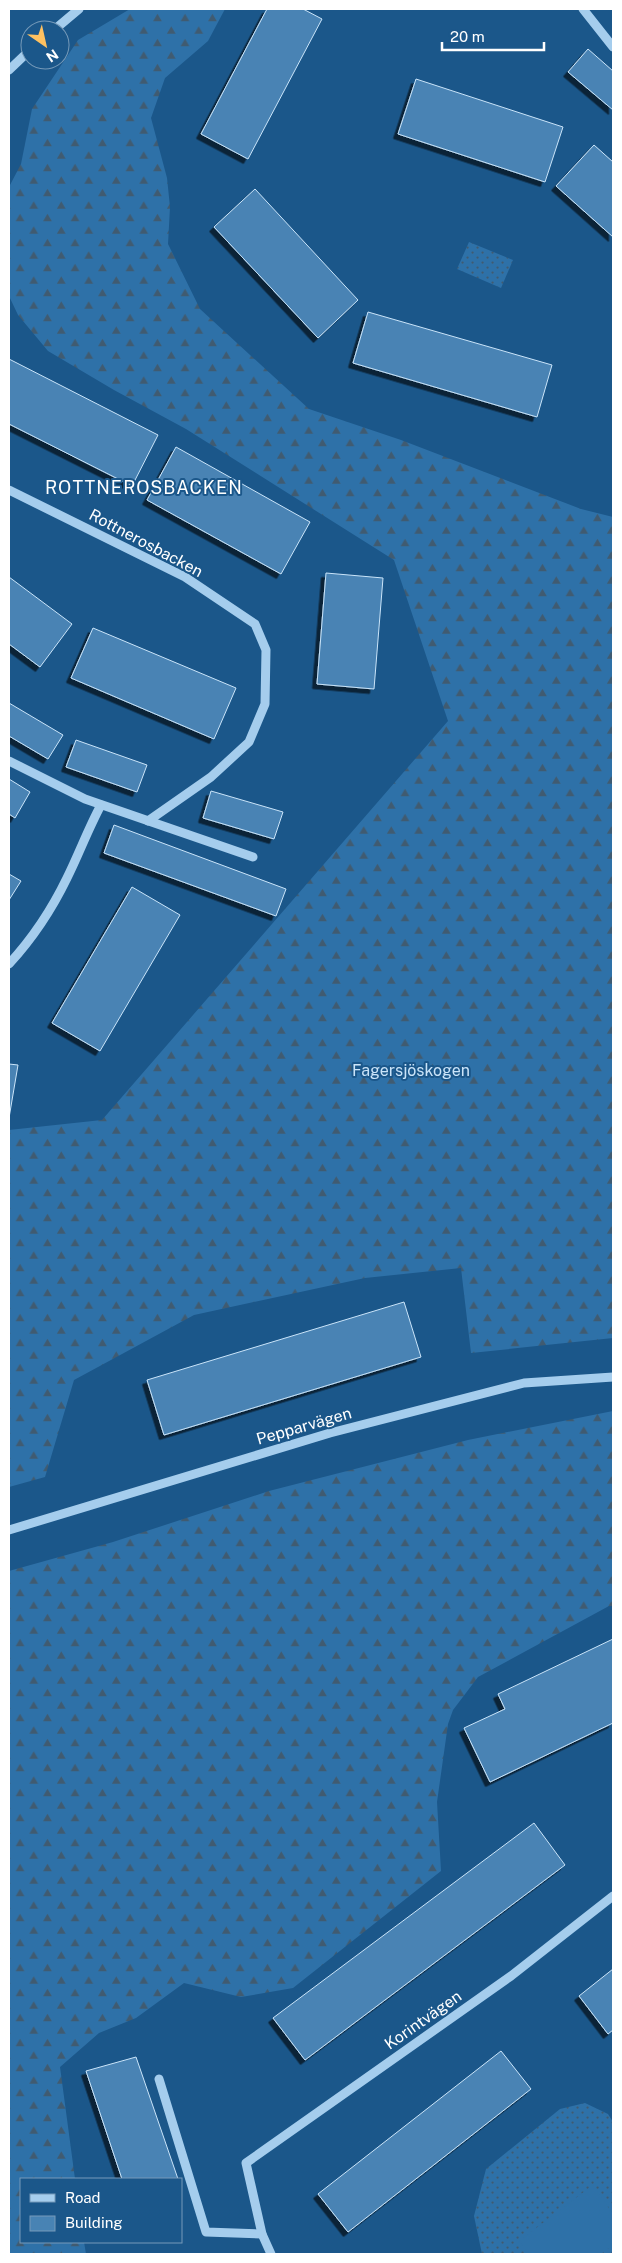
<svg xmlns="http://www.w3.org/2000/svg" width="622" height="2263" viewBox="0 0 622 2263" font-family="'Public Sans',sans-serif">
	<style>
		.grass { fill: url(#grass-dots) }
		.forest { fill: url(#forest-firs) }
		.pitch { fill: #2e71a8 }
		.building { fill: #4883b4; stroke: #cae4f9; filter: url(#shadow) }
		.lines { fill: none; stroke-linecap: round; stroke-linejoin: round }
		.minor { stroke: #a5cded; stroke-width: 9 }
		.labels { text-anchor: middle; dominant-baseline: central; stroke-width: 4; stroke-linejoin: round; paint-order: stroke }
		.street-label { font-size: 16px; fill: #fff; stroke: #1b578a }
		.park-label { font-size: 16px; fill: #cae4f9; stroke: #1b578a }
		.neighbourhood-label { font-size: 18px; letter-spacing: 1px; fill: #fff; stroke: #1b578a }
	</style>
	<defs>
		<pattern id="grass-dots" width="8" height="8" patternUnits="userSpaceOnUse" patternTransform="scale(1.25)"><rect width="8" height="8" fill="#2e71a8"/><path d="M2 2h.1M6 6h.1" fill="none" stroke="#405b71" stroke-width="1.8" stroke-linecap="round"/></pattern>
		<pattern id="forest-firs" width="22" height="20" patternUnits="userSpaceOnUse" patternTransform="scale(1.25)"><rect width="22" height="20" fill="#2e71a8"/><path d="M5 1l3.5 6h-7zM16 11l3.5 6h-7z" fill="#405b71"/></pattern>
		<filter id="shadow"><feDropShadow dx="-4.5" dy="4.5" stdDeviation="0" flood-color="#0009"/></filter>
	</defs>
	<rect width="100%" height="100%" fill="#1b578a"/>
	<g class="grass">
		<path d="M469,242l44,18 -12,28 -44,-19z"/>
		<path d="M585,2103l23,11 5,8v132h-131l-8,-38 12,-47 74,-60z"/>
	</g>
	<g class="forest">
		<path d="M130,9h95l-17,32 -43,37 -14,40 16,60 3,29 -2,37 32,65 109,100 92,31 180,69 32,8v821l-142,15 -10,-85 -96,10 -171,37 -120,65 -29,97 -36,10v-357l93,-10 346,-399 -54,-161 -208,-131 -72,-39 -66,-39 -30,-36 -9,-19v-109l12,-23 11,-55 46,-69z"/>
		<path d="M613,1411v195h-4l-131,71 -25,33 -5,14 -11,78 4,69 -148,117 -52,9 -57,-14 -48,35 -37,15 -39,34 15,112h-54v63h63l2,12h-77v-683l104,-29 156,-51 199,-51z"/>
	</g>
	<path class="pitch" d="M593,2185l20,29v31l-12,9h-72l-10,-13z"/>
	<g class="building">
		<path d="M267,9h36l19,10 -74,140 -47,-25z"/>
		<path d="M588,49l25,22v39l-45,-38z"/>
		<path d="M416,79l147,48 -18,55 -147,-48z"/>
		<path d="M594,145l19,17v75l-57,-51z"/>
		<path d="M255,189l103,111 -40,38 -104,-111z"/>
		<path d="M368,312l184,53 -15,52 -184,-54z"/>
		<path d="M9,359l149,76 -26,51 -123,-62z"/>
		<path d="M176,447l134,75 -29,52 -134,-74z"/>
		<path d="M326,573l57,5 -9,111 -57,-5z"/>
		<path d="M9,577l63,47 -32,43 -31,-23z"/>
		<path d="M93,628l143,60 -22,51 -143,-61z"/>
		<path d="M9,703l54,32 -15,24 -39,-23z"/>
		<path d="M76,740l71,25 -10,27 -71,-25z"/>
		<path d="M9,779l21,13 -15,26 -6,-4z"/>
		<path d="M211,791l72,21 -9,27 -71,-21z"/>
		<path d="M114,825l172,64 -10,27 -172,-63z"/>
		<path d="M9,874l12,7 -12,19z"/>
		<path d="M132,887l48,28 -80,136 -48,-28z"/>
		<path d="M9,1064l9,1 -9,53z"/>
		<path d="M404,1302l17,55 -257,78 -17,-55z"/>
		<path d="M613,1639v84l-123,59 -26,-54 41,-19 -7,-15z"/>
		<path d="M534,1823l31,42 -260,195 -32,-42z"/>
		<path d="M613,1969v61l-5,4 -29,-38z"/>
		<path d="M501,2051l30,38 -183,143 -30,-38z"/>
		<path d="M136,2057l42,122h-56l-36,-108z"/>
	</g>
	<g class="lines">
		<g class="minor">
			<path d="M583,9l30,38"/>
			<path d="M54,30l25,-21"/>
			<path d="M9,70l21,-20"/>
			<path d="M9,490l176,87 70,47 11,26 -1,54 -16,38 -38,35 -63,44"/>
			<path d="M9,761l76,38 168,58"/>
			<path d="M9,964c23,-25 43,-55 58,-86 12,-24 21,-49 34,-73"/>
			<path d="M9,1530l321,-97 194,-50 89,-6"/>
			<path d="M159,2079l47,153 56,2"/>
			<path d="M271,2254l-9,-20 -16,-71 265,-187 102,-80"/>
		</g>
	</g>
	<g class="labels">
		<g class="street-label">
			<text transform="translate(146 543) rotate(28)">Rottnerosbacken</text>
			<text transform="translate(304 1426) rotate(-16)">Pepparvägen</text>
			<text transform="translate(423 2020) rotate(-35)">Korintvägen</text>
		</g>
		<g class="park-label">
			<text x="411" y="1070">Fagersjöskogen</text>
		</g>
		<g class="neighbourhood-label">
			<text x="144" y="487">ROTTNEROSBACKEN</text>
		</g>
	</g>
	<rect width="622" height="2263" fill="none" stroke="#ffffff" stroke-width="20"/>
	<rect x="20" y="2178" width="162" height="65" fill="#1b578a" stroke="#769ab9"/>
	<rect x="30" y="2194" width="25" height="8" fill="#a5cded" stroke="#769ab9"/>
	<text x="65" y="2203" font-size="15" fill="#ffffff">Road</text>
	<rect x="30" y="2216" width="25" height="15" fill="#4883b4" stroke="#769ab9"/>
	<text x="65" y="2228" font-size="15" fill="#ffffff">Building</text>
	<g transform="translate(45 45) rotate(146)"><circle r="24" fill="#1b578a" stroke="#769ab9"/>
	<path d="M0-4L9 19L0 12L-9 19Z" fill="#fec161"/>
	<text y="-8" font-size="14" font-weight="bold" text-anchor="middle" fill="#ffffff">N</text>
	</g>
	<path d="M442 42v8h102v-8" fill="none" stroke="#ffffff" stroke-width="2.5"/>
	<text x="450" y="42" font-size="15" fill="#ffffff" stroke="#1b578a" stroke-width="4" paint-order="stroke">20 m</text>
</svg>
